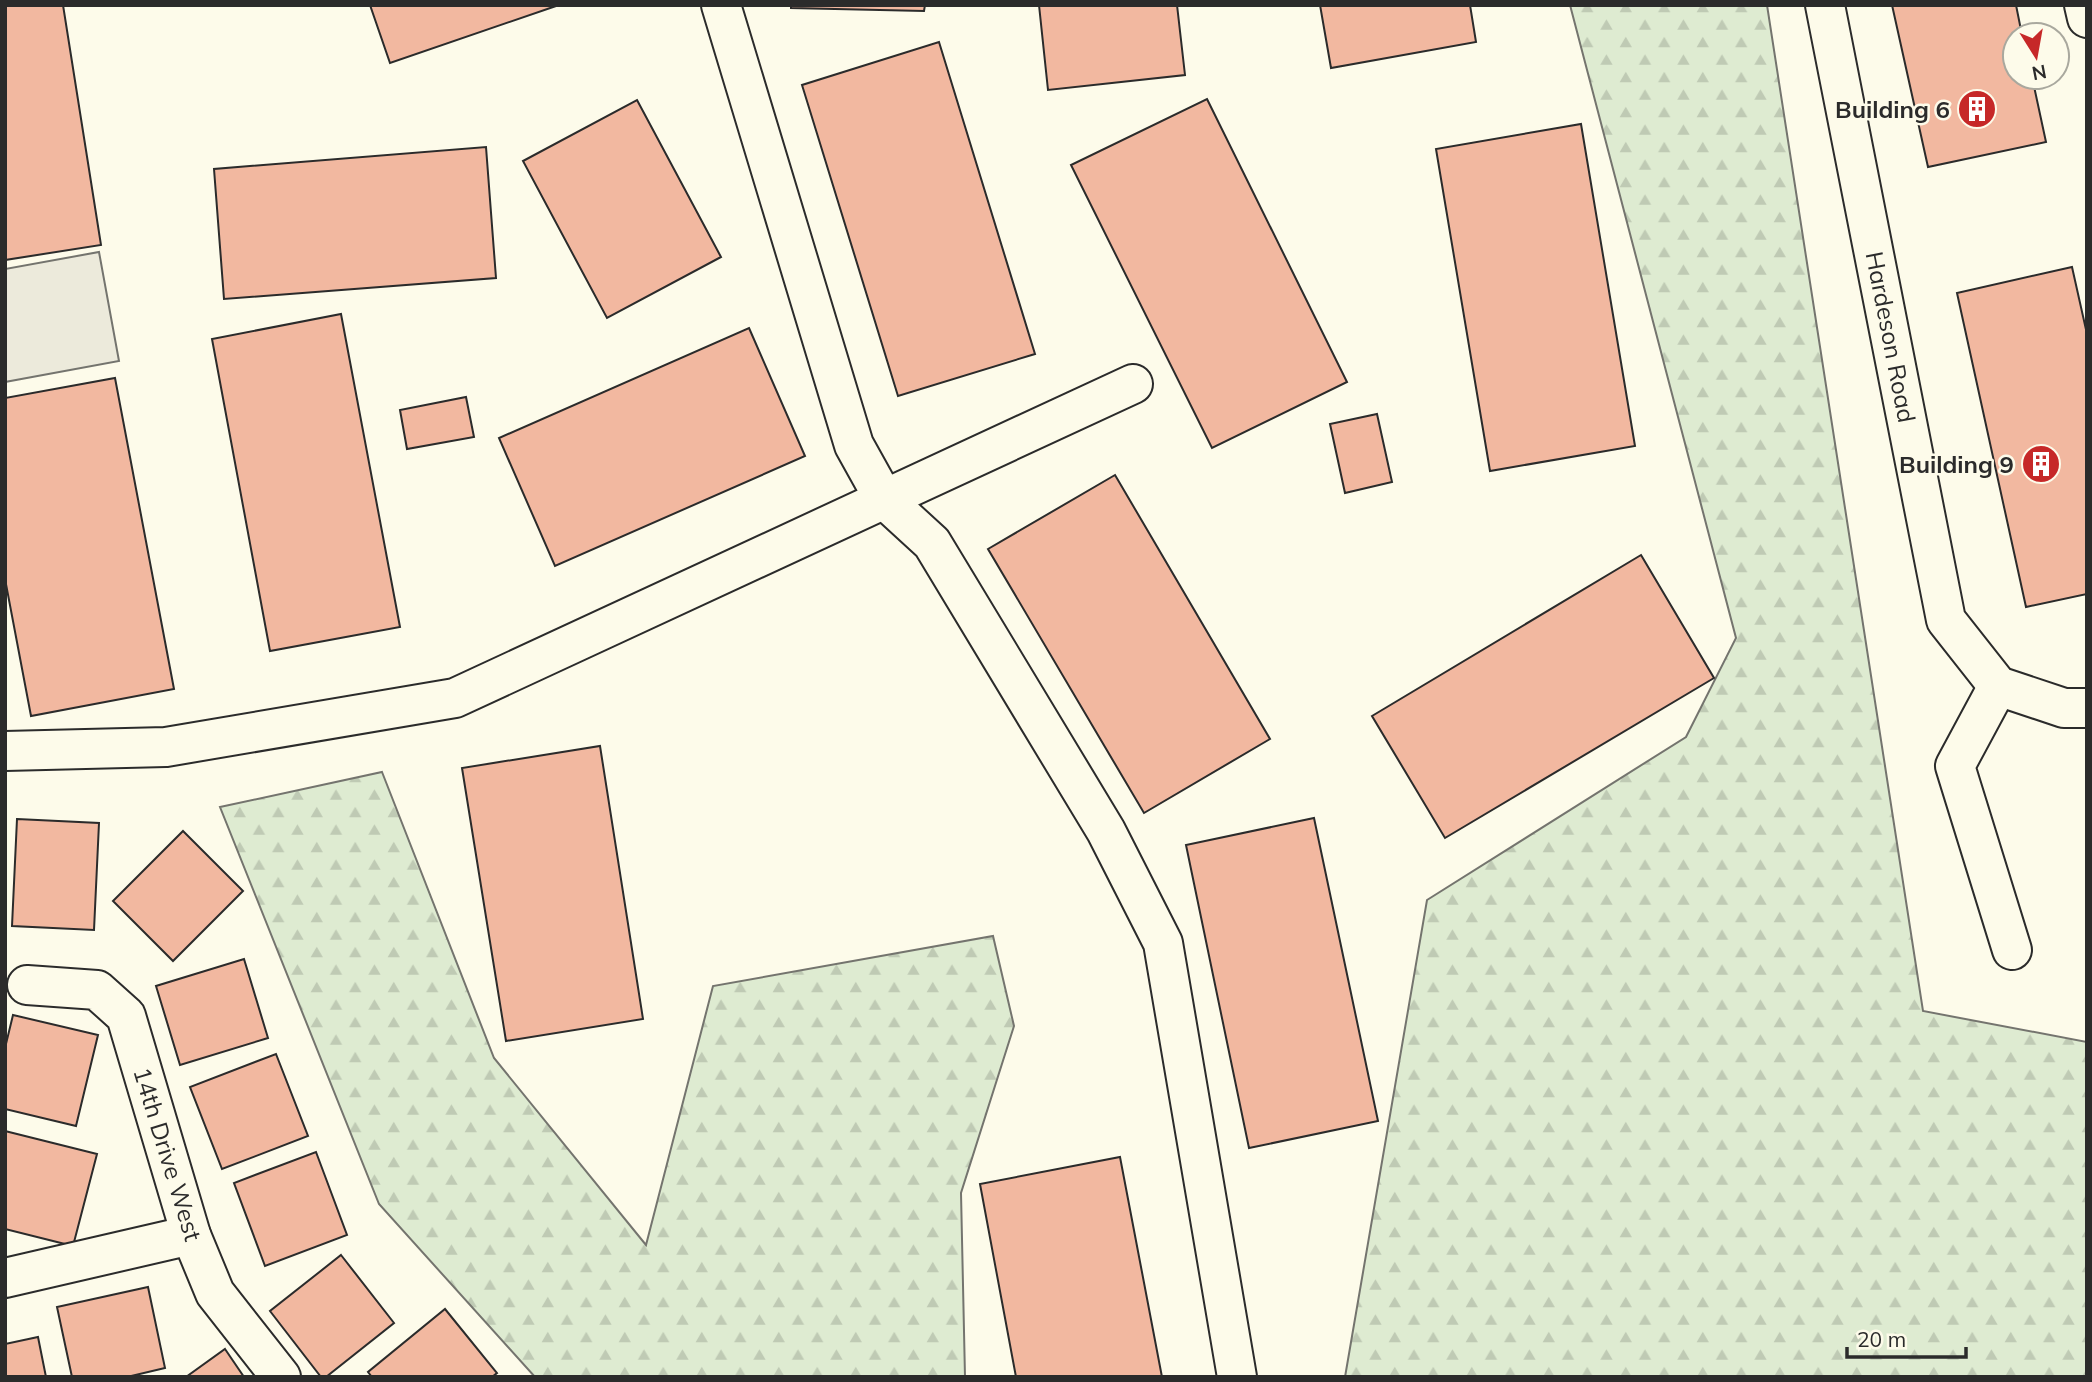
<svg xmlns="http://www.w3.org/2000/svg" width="2092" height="1382" viewBox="0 0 2092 1382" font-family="Mulish,sans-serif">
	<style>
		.forest { fill: url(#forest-firs); stroke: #74746e; stroke-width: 2 }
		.parking { fill: #eceadb; stroke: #74746e; stroke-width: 2 }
		.building { fill: #f2b8a0; stroke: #2b2b2b; stroke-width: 2 }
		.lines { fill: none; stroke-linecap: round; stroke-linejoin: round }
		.minor-casing { stroke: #2b2b2b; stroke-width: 42 }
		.minor { stroke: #fdfbea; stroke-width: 38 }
		.labels { text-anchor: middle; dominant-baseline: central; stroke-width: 5; stroke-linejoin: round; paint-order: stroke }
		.poi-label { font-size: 24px; font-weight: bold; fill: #2b2b2b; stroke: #fdfbea; text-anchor: end }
		.street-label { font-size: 24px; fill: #2b2b2b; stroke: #fdfbea }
	</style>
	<defs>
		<pattern id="forest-firs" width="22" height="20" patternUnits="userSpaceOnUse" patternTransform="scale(1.75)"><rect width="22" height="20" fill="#deebd1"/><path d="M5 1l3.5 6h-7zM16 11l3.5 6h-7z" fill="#bfcab4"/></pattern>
	</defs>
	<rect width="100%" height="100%" fill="#fdfbea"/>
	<g class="forest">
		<path d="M1570,5h197l156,1006 164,31v335h-742l82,-477 259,-163 50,-99z"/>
		<path d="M382,772l112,286 152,187 67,-259 280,-50 21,90 -53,167 4,184h-430l-156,-173 -159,-397z"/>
	</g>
	<path class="parking" d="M99,252l20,109 -114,21v-113z"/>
	<g class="building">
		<path d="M5,5h58l38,240 -96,15z"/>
		<path d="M370,5h189l-169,58z"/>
		<path d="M791,5h134l-1,6 -133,-3z"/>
		<path d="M1039,5h138l8,70 -137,15z"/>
		<path d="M1320,5h150l6,37 -145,26z"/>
		<path d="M1892,5h124l6,30h-7v42h17l14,65 -118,25z"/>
		<path d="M939,42l96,312 -137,42 -96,-311z"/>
		<path d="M1207,99l140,283 -135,66 -141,-283z"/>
		<path d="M637,100l84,157 -114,61 -84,-157z"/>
		<path d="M1581,124l54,322 -145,25 -54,-322z"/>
		<path d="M486,147l10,131 -272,21 -10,-130z"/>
		<path d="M2072,267l15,67v260l-61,13 -69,-314z"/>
		<path d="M341,314l59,313 -130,24 -58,-312z"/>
		<path d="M749,328l56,128 -250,110 -56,-128z"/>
		<path d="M115,378l59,311 -143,27 -26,-137v-181z"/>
		<path d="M466,397l8,40 -67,12 -7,-39z"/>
		<path d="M1377,414l15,68 -47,11 -15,-69z"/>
		<path d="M1115,475l155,264 -126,74 -156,-264z"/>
		<path d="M1641,555l73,123 -269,160 -73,-122z"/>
		<path d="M600,746l43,273 -137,22 -44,-273z"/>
		<path d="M1314,818l64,303 -129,27 -63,-303z"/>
		<path d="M17,819l82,4 -5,107 -82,-4z"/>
		<path d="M183,831l60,60 -70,70 -60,-60z"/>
		<path d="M244,959l24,79 -88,27 -24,-79z"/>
		<path d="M13,1015l85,20 -22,91 -71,-17v-61z"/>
		<path d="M276,1054l32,82 -86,33 -32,-82z"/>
		<path d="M5,1131l92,23 -24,92 -68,-17z"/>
		<path d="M316,1152l31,83 -82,31 -31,-83z"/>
		<path d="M1120,1157l42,220h-146l-36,-193z"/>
		<path d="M341,1255l53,68 -68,54h-5l-51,-66z"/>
		<path d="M148,1287l17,81 -38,9h-55l-15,-70z"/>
		<path d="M445,1309l52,64 -5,4h-120l-4,-5z"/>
		<path d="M38,1337l8,40h-41v-33z"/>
		<path d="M225,1349l19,28h-58z"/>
	</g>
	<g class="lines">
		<defs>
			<g id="minor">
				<path d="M721,5l133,440 30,54 48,44 174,288 57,112 74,434"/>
				<path d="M1825,5l121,615 52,66 66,22h23"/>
				<path d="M2084,5l3,13"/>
				<path d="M1998,686l-43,80 57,184"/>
				<path d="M5,751l161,-4 289,-49 678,-314"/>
				<path d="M27,985l70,5 29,26 65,219 24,58 66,84"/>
				<path d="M5,1278l186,-43"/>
			</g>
		</defs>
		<use href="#minor" class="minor-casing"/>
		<use href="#minor" class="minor"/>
	</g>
	<defs>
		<symbol id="building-disc" viewBox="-11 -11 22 22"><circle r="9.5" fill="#c62828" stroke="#fdfbea"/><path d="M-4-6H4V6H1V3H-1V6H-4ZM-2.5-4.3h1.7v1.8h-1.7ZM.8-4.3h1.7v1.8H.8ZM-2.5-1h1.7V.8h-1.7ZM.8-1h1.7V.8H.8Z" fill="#fff"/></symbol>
	</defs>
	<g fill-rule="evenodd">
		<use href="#building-disc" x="1955" y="87" width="44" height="44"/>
		<use href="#building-disc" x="2019" y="442" width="44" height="44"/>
	</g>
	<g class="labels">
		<g class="poi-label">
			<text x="1950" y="109">Building 6</text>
			<text x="2014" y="464">Building 9</text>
		</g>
		<g class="street-label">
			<text transform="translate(1891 337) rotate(79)">Hardeson Road</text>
			<text transform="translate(168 1154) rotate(73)">14th Drive West</text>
		</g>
	</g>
	<rect width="2092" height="1382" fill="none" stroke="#2b2b2b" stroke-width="14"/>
	<g transform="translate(2036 56) rotate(169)"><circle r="33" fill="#fdfbea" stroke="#a9a89e" stroke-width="2"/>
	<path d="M0-5L12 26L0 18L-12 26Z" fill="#c62828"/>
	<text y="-10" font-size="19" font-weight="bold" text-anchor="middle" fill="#2b2b2b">N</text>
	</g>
	<path d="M1847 1347v10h119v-10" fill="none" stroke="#2b2b2b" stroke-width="3.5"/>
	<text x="1857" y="1347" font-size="21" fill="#2b2b2b" stroke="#fdfbea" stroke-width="5" paint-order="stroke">20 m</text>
</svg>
